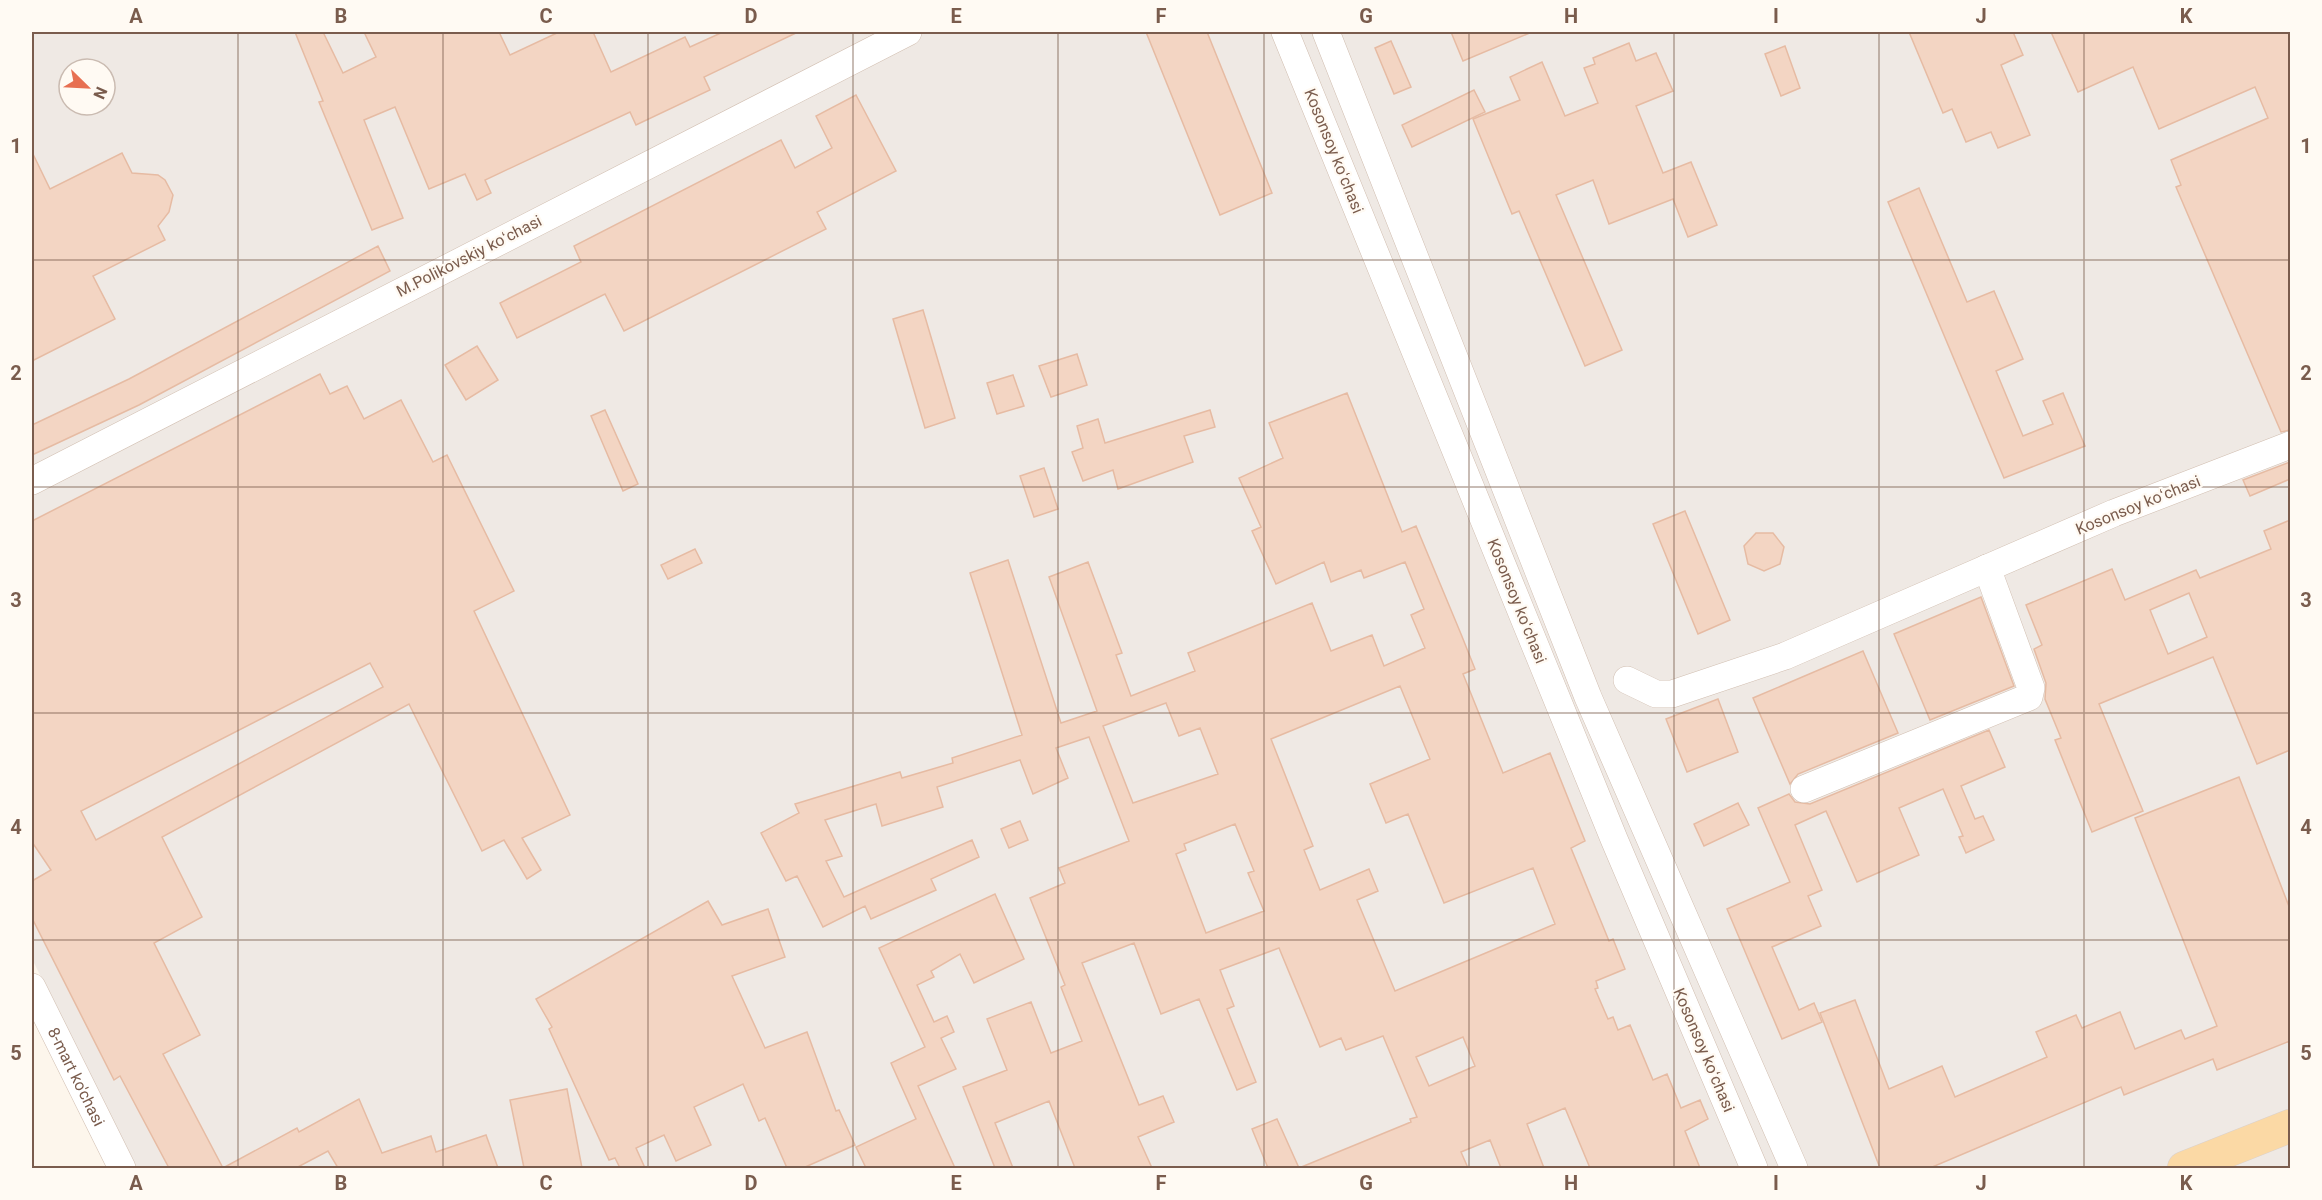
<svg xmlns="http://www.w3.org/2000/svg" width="2322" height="1200" viewBox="0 0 2322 1200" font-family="Roboto,sans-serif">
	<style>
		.industrial { fill: #efe9e4; fill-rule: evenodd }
		.building { fill: #f3d5c3; stroke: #e6bba3; stroke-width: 1.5; fill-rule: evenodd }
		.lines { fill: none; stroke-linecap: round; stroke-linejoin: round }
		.minor-casing { stroke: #d1beb0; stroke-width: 28 }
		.major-casing { stroke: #dad1cd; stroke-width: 34 }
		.minor { stroke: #fff; stroke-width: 27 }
		.major { stroke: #fbd9a5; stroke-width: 33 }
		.grid { fill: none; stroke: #7a5c4d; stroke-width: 1.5; stroke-opacity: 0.55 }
		.labels { text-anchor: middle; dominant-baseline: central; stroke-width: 4.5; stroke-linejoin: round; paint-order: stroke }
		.street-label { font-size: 16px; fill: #7a5c4d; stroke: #fffaf3 }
		.neatline { fill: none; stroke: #7a5c4d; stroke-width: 2 }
		.grid-label { font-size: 20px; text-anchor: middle; font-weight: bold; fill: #7a5c4d }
	</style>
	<rect width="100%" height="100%" fill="#fdf6ec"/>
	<path class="industrial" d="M32,32h2258v1136h-2153l-105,-209zM69,69h36v36h-36z"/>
	<g class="building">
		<path d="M295,32h28l20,41 33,-16 -12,-25h135l11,23 49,-23h34l18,40 74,-35 5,10 33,-15h75l-94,45 6,13 -74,35 -6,-13 -145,68 6,13 -14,7 -12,-26 -36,15 -34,-82 -31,13 39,98 -31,12 -53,-128 4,-1z"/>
		<path d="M1146,32h61l65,161 -52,22z"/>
		<path d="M1451,32h81l-69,29z"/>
		<path d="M1909,32h104l10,23 -22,10 29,70 -32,13 -7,-16 -25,10 -14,-33 -9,4z"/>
		<path d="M2051,32h239v398l-9,2 -105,-245 5,-2 -10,-25 97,-42 -13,-31 -96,42 -26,-62 -55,25z"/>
		<path d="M1391,41l20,46 -17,7 -19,-46z"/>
		<path d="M1629,43l7,18 20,-8 17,38 -37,15 27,67 28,-11 26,63 -29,12 -15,-38 -64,25 -16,-44 -37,15 66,155 -37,16 -66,-155 -7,3 -39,-95 47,-19 -10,-23 32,-15 23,54 33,-13 -14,-35 11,-4 -2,-6z"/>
		<path d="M1785,46l15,42 -19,8 -16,-42z"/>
		<path d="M1474,90l11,22 -73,35 -10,-22z"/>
		<path d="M856,95l40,76 -79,41 9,17 -202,102 -19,-37 -88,44 -17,-35 81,-41 -7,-16 207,-106 14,28 37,-20 -16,-32z"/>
		<path d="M32,152l18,37 72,-36 10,20 26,2 7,5 8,15 -4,17 -11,14 7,14 -72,36 22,43 -83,42z"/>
		<path d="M1919,188l48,114 27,-11 29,68 -27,12 27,65 30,-12 -10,-23 20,-8 22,53 -81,32 -116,-276z"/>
		<path d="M378,246l12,25 -251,134 -107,50v-30l97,-46z"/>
		<path d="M923,310l32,108 -30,10 -32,-109z"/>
		<path d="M477,346l21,34 -32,20 -21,-35z"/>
		<path d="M1077,354l10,31 -36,12 -12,-31z"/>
		<path d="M320,374l10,20 17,-8 17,33 37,-19 32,62 14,-7 67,136 -40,20 96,204 -48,23 19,32 -14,9 -23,-39 -22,11 -73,-147 -247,133 40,80 -48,26 46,92 -37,19 60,114 74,-40 2,4 60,-33 23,54 49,-17 5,16 50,-17 12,33h-160l-10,-17 -32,17h-127l-49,-92 -6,4 -82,-162v-37l19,-11 -19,-28v-321zM370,663l13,24 -287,153 -15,-29z"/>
		<path d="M1013,375l11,31 -27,8 -10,-31z"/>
		<path d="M1347,393l55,139 14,-6 45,108 14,35 -12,5 40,99 47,-20 35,88 -14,7 38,93 4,-2 12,30 -29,12 2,7 -3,1 13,30 5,-2 5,13 12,-5 23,55 14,-6 14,34 19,-8 8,19 -23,12 15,37h-110l-25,-60 -38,16 17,44h-43l-11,-28 -29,12 7,16h-169l112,-46 -1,-3 7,-2 -34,-81 -37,14 -5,-12 -21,9 -41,-99 -59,22 14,36 -7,3 29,73 -19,8 -38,-91 -38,15 -27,-71 -52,20 57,142 24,-9 11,26 -36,15 14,31h-77l-26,-67 -54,22 18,45h-18l-32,-81 44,-17 -20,-51 44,-17 20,51 31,-12 -21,-54 4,-2 -35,-87 35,-15 -6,-15 70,-27 -40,-104 -33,11 12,30 -35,16 -13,-34 -83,27 6,20 -61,19 -6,-22 -51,16 17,36 -16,5 18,36 128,-57 7,17 -48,22 5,11 -65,29 -6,-13 -42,21 -26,-51 -11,5 -25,-48 38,-20 -4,-9 105,-32 2,6 51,-15 -1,-5 70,-23 -52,-162 38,-13 53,163 36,-12 -48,-134 39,-15 34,91 -6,2 15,41 64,-25 -7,-18 124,-50 19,48 41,-16 12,31 41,-18 -14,-33 13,-6 -19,-47 -41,16 -3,-8 -30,12 -7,-20 -48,22 -24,-53 9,-4 -22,-49 44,-20 -14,-35zM1400,686l30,73 -60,25 16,39 22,-9 36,89 89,-35 22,56 -160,67 -38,-91 21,-9 -9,-22 -49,21 -16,-40 9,-4 -42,-107zM1166,703l13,33 21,-8 18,46 -85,29 -30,-77zM1235,824l19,47 -6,2 16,38 -58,22 -30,-79 10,-4 -2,-6zM1463,1037l12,29 -46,20 -13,-29z"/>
		<path d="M605,410l33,74 -15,7 -32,-75z"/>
		<path d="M1210,410l5,17 -31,9 9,26 -75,27 -5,-19 -30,11 -11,-29 11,-4 -6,-22 21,-7 7,24z"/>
		<path d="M2290,462v17l-40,17 -7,-16z"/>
		<path d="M1044,468l14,41 -24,8 -14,-41z"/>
		<path d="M1685,511l45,109 -32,14 -45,-110z"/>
		<path d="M2290,520v230l-33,14 -44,-107 -114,47 44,107 -51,21 -37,-92 6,-2 -16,-39 1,-16 -12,-34 8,-4 -16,-40 86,-36 13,31 71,-30 4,8 71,-29 -7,-18zM2189,593l18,44 -39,17 -18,-44z"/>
		<path d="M1756,533h17l11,14 -4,17 -16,7 -16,-7 -4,-18z"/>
		<path d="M695,549l7,14 -34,16 -7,-14z"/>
		<path d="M1981,597l33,89 -84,34 -36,-86z"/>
		<path d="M1863,651l35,82 -100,41 -8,10 -37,-86z"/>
		<path d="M1718,699l20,53 -51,20 -21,-53z"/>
		<path d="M1989,730l16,37 -44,19 14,33 8,-3 11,24 -28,13 -7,-16 4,-1 -20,-47 -44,19 20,47 -62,27 -31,-71 -31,14 27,65 -14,6 13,30 -49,21 27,63 15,-7 8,19 -40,17 -55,-130 63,-27 -32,-74 31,-14 6,8 15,2z"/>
		<path d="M2239,777l51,132v132l-73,29 -4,-11 -89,36 -3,-8 -191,81h-50l-60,-155 35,-13 34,89 53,-23 13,31 92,-40 -11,-25 40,-17 6,13 38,-16 15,37 46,-19 4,9 32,-13 -82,-208z"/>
		<path d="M1738,803l11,22 -45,21 -10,-22z"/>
		<path d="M1020,821l8,19 -19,8 -8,-19z"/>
		<path d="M995,894l29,65 -50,24 -14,-29 -29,17 3,6 -17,8 17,37 13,-6 7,16 -13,6 15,31 -38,17 37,82h-89l-10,-21 60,-28 -25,-56 34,-16 -46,-99z"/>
		<path d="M708,901l14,24 46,-16 17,48 -53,19 33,72 42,-16 29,79 3,-1 16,35 -52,23h-16l-22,-50 -6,3 -16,-37 -49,23 17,38 -35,16 -12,-26 -28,13 9,20h-25l-5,-10 -6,2 -60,-131 3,-2 -16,-28z"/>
		<path d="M567,1089l15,79h-58l-14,-68z"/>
		<path d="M1277,1119l22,49h-31l-16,-39z"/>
	</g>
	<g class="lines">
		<defs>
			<g id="minor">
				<path d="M1285,32l329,807 140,329"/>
				<path d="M1326,32l262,665 206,471"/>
				<path d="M32,481l876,-449"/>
				<path d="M1627,680l29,14h16l113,-38 329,-143 176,-68"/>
				<path d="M1804,789l225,-92 2,-9 -44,-120"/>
				<path id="s1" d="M32,987l90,181"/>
			</g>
			<path id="major" d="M2184,1168l106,-42"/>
		</defs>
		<use href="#minor" class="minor-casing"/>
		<use href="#major" class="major-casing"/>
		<use href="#minor" class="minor"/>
		<use href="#major" class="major"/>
	</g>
	<path class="grid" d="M238,32v1136M443,32v1136M648,32v1136M853,32v1136M1058,32v1136M1264,32v1136M1469,32v1136M1674,32v1136M1879,32v1136M2084,32v1136M32,260h2258M32,487h2258M32,713h2258M32,940h2258"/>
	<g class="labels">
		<g class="street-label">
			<text transform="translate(1334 151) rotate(68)">Kosonsoy koʻchasi</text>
			<text transform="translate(469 256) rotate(-27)">M.Polikovskiy koʻchasi</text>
			<text transform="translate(2138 505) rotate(-22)">Kosonsoy koʻchasi</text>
			<text transform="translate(1517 601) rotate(68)">Kosonsoy koʻchasi</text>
			<text transform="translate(1704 1050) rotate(67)">Kosonsoy koʻchasi</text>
			<text stroke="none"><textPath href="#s1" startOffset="100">8-mart ko'chasi</textPath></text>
		</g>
	</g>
	<rect width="2322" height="1200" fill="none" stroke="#fffaf3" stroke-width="66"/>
	<g transform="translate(87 87) rotate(114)"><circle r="28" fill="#fffaf3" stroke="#cabbb1" stroke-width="1.5"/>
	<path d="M0-4.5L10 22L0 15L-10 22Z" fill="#e76f51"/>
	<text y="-9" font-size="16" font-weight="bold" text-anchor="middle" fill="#7a5c4d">N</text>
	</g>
	<rect x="33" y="33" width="2256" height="1134" class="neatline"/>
	<g class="grid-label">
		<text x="136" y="23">A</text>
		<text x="341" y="23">B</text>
		<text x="546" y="23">C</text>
		<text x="751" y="23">D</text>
		<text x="956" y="23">E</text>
		<text x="1161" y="23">F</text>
		<text x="1366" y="23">G</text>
		<text x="1571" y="23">H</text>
		<text x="1776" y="23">I</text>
		<text x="1981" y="23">J</text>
		<text x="2186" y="23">K</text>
		<text x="16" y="153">1</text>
		<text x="2306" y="153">1</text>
		<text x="16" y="380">2</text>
		<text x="2306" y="380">2</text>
		<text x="16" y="607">3</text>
		<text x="2306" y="607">3</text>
		<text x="16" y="834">4</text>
		<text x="2306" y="834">4</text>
		<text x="16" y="1060">5</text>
		<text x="2306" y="1060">5</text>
		<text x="136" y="1190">A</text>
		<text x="341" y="1190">B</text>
		<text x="546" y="1190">C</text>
		<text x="751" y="1190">D</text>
		<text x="956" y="1190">E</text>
		<text x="1161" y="1190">F</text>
		<text x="1366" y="1190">G</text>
		<text x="1571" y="1190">H</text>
		<text x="1776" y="1190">I</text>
		<text x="1981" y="1190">J</text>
		<text x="2186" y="1190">K</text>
	</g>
</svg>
